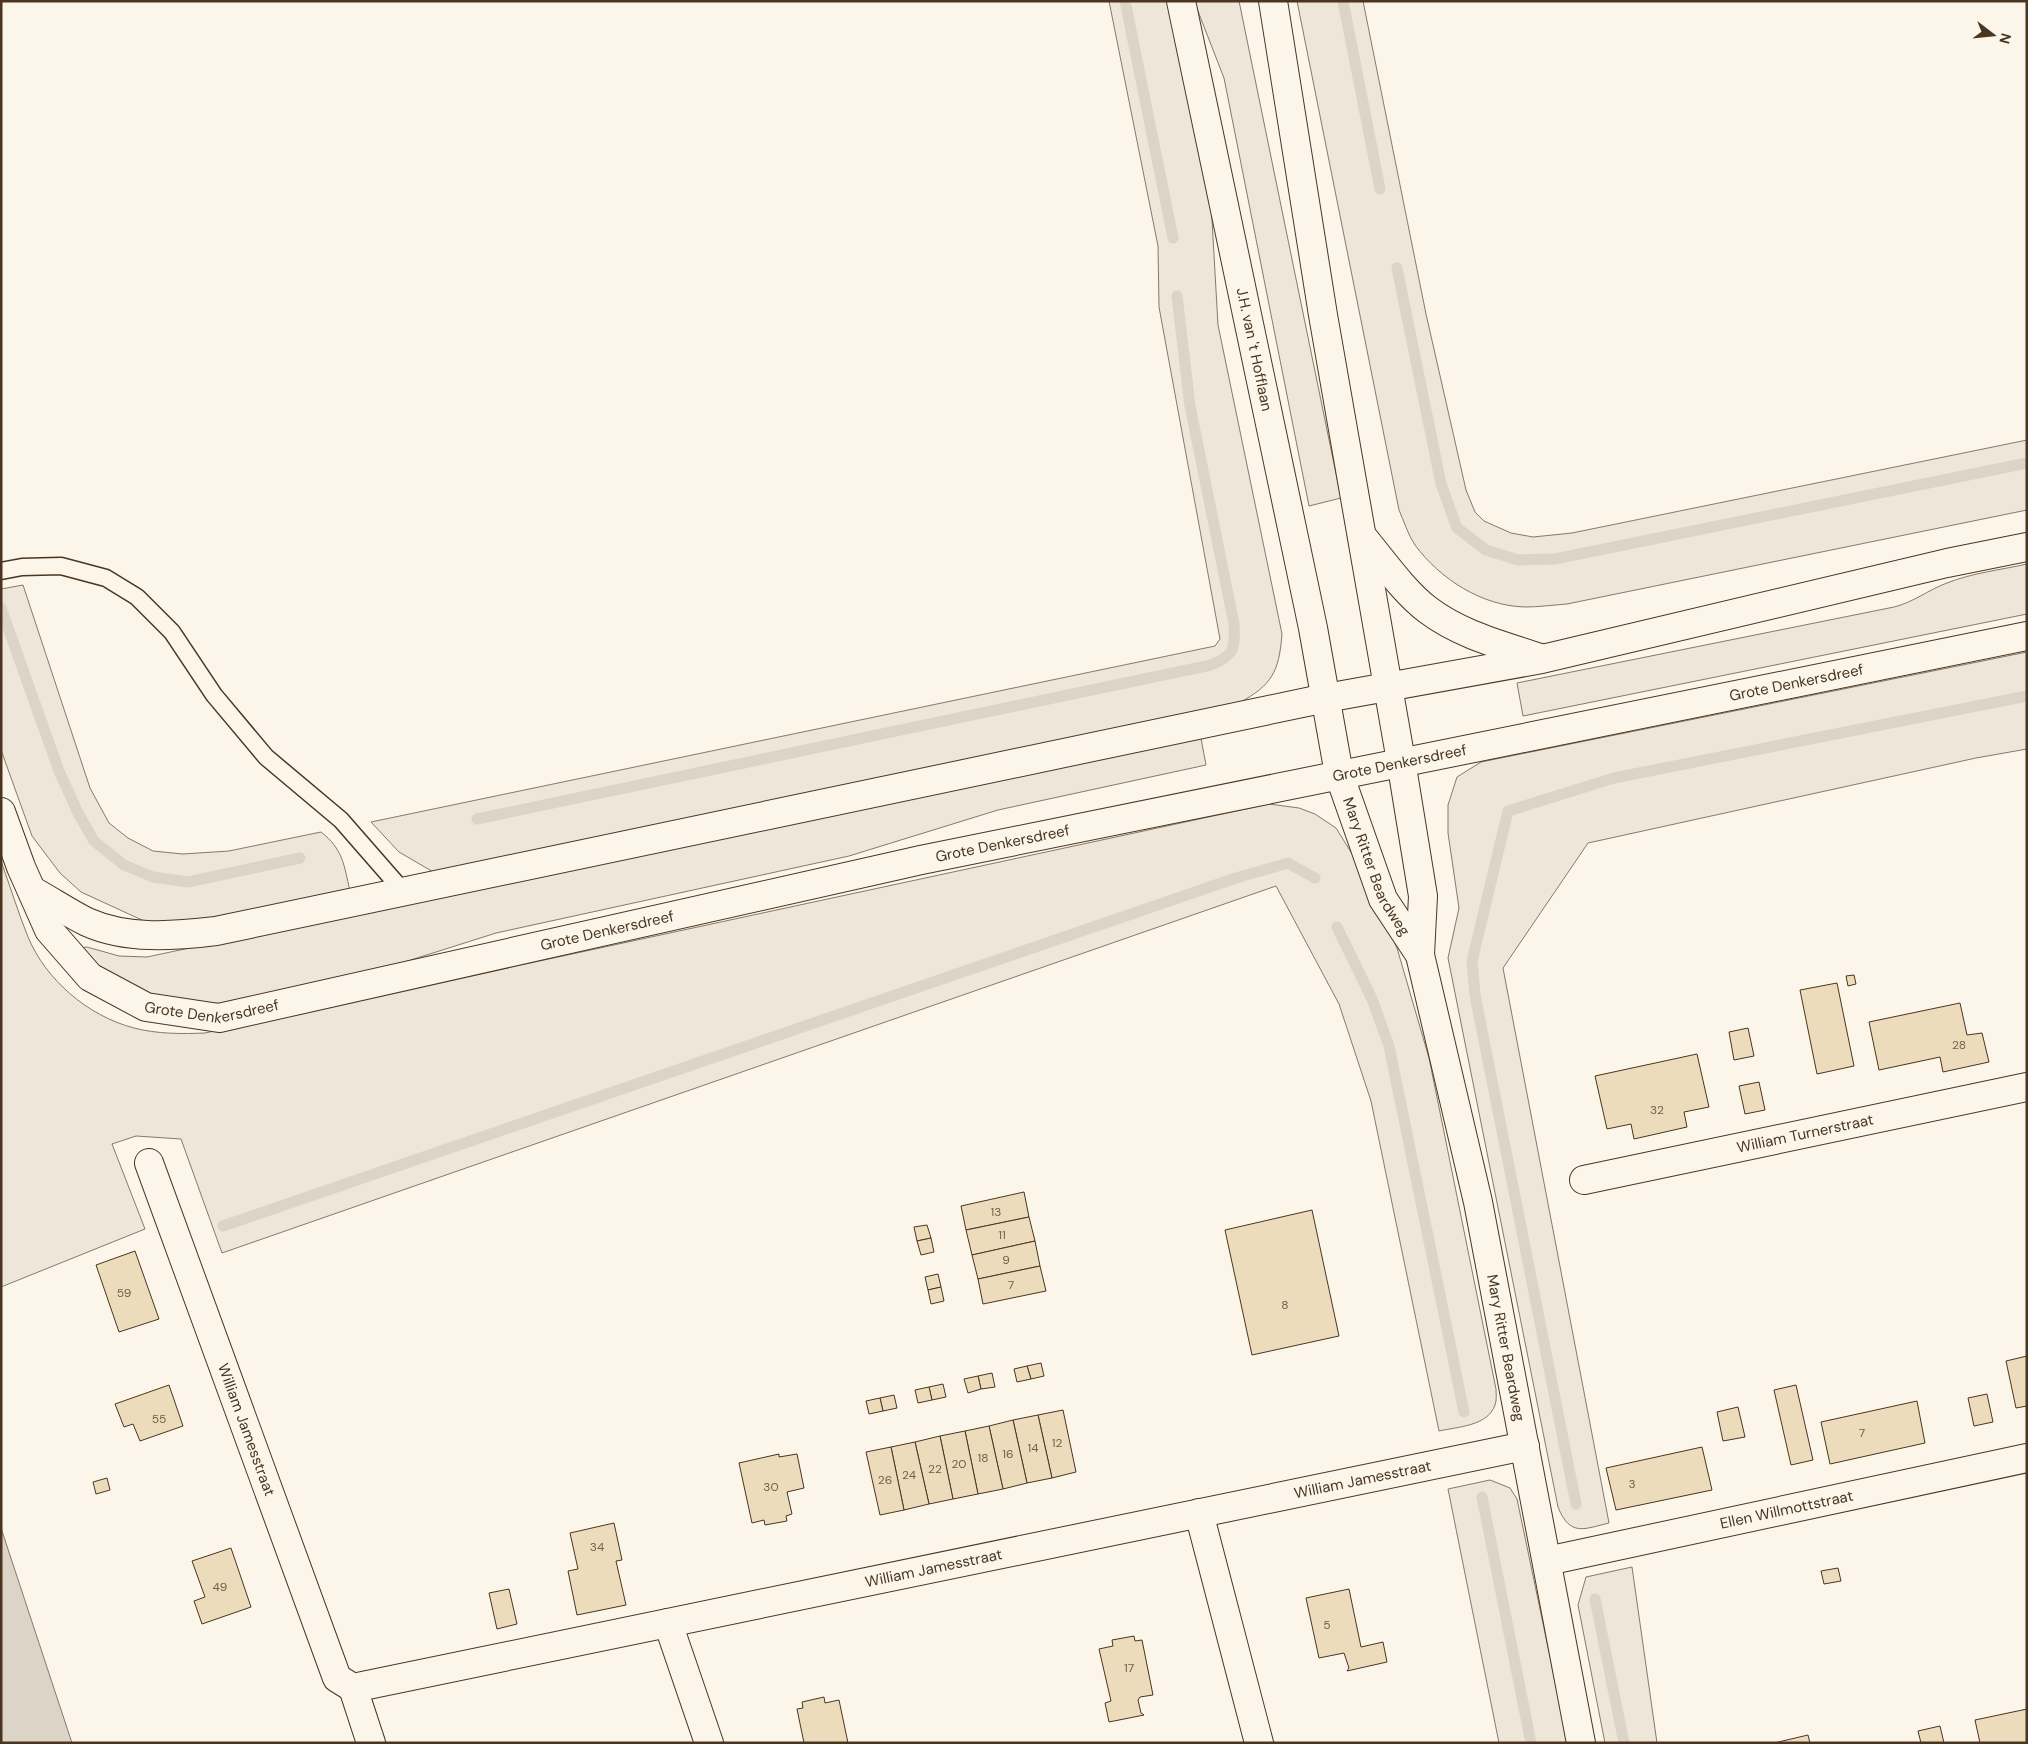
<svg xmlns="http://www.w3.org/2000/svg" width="2028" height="1744" viewBox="0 0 2028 1744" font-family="'DM Sans',sans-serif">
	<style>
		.green { fill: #ede6d9; stroke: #887966 }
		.water { fill: #dcd4c6; stroke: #887966 }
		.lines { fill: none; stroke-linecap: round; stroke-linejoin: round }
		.stream { stroke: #dcd4c6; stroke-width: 11 }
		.building { fill: #ecdcbc; stroke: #4a3520 }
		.lane-casing { stroke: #4a3520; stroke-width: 19 }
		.street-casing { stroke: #4a3520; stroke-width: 30 }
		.secondary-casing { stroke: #4a3520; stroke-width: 30 }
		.lane { stroke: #fbf6e9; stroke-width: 16 }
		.street { stroke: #fbf6e9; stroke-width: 28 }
		.secondary { stroke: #fbf6e9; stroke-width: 28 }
		.labels { text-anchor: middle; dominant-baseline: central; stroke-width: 4; stroke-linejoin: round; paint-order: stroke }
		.number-label { font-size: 12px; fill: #725f47 }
		.street-label { font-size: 15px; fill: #4a3520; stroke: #fbf6e9 }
	</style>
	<rect width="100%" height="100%" fill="#fbf6e9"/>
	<g class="green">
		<path d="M1109,1h62l40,201 7,123 64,309c-3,38 -10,51 -43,69l-804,170 -36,-21 -28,-30 844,-176 5,-7 -61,-332 -1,-61z"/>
		<path d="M1194,1h45l102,497 -32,8 -85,-428z"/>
		<path d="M1297,1h66l63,313 40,176 9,22 9,9 27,12 22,4 39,-4 455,-93v70l-460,94c-14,1 -28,3 -42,3 -43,-1 -85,-28 -110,-62 -7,-10 -11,-24 -16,-35z"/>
		<path d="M2027,564v50l-504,102 -6,-33 377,-76c20,-5 34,-17 53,-24 25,-10 53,-13 80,-19z"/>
		<path d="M23,585l67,203 19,35 19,15 25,13 30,3 46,-3 92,-19c22,17 23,33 29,59l-161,34 -45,-4 -63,-29 -21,-19 -28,-37 -31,-86v-161z"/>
		<path d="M2027,652v97l-51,9 -388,85 -85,125 106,555c-25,6 -39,14 -51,-16l-110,-549 11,-50 -11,-75v-28l9,-28 24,-15z"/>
		<path d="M1200,733l6,32 -208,45 -149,46 -353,77 -123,39 -148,34 -73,-9 -51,-25 -20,-24 6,-1 32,9 28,1z"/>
		<path d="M1269,804l30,4 16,6 21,14 23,37 38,83 32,110 67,331c0,4 1,11 -1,16 -7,21 -38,22 -56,26l-68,-330 -32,-97 -63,-118 -1054,367 -41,-114 -45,-3 -24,8 33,85 -144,58v-426c9,25 17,51 27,76 18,43 60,79 106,91 23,6 48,6 71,5z"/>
		<path d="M1490,1480l20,8 7,11 51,244h-69l-51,-254z"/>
		<path d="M1632,1567l25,176h-52l-27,-138 8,-28z"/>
	</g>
	<path class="water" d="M1,1528l71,215h-71z"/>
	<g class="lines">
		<g class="stream">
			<path d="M1125,1l48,237"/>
			<path d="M1343,1l37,188"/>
			<path d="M1397,268l44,216 16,44 29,22 32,10 37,-1 472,-96"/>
			<path d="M1,608l58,163 19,42 16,28 30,24 29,12 35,5 112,-24"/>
			<path d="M477,819l734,-154c24,-10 24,-16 23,-41l-44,-218 -13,-110"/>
			<path d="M1337,927l35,72 17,47 75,366"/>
			<path d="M223,1226l1013,-348 52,-15 27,15"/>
			<path d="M1482,1497l49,246"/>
			<path d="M1576,1504l-101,-509 -3,-34 36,-150 106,-33 413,-82"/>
			<path d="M1595,1599l29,144"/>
		</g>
	</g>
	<g class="building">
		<path d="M1854,975l2,9 -8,2 -2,-10z"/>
		<path d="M1837,983l17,83 -37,8 -17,-84z"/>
		<path d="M1960,1003l7,32 15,-2 7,29 -46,10 -3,-15 -61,13 -10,-48z"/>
		<path d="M1748,1028l6,28 -20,4 -5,-28z"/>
		<path d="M1697,1054l12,53 -25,5 3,15 -53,12 -3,-15 -24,5 -12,-53z"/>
		<path d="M1759,1082l6,28 -20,4 -6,-28z"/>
		<path d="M1024,1192l5,25 -63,13 -5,-24z"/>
		<path d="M1312,1210l27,126 -87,19 -27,-125z"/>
		<path d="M1029,1217l6,24 -63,14 -6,-25z"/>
		<path d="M927,1225l4,13 -14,3 -3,-14z"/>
		<path d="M931,1238l3,14 -13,3 -4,-14z"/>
		<path d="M1035,1241l5,25 -62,13 -6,-24z"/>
		<path d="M135,1251l24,68 -40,13 -23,-67z"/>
		<path d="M1040,1266l6,25 -63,13 -5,-25z"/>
		<path d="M938,1274l3,13 -13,3 -3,-13z"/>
		<path d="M941,1287l3,14 -13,3 -3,-14z"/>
		<path d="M2027,1356v50l-11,2 -10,-47z"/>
		<path d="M1041,1363l3,13 -13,3 -4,-13z"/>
		<path d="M1027,1366l4,13 -14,3 -3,-13z"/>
		<path d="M992,1373l3,14 -14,2 -3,-13z"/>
		<path d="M978,1376l3,13 -13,4 -4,-14z"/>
		<path d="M943,1384l3,13 -14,3 -3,-13z"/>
		<path d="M169,1385l14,41 -43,15 -7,-17 -9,3 -9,-23z"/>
		<path d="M1796,1385l17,75 -22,5 -17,-75z"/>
		<path d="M929,1387l3,13 -14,3 -3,-13z"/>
		<path d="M1987,1394l6,28 -19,4 -6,-28z"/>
		<path d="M894,1395l3,13 -14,3 -3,-13z"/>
		<path d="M880,1398l3,13 -14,3 -3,-13z"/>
		<path d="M1917,1401l8,42 -95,21 -9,-42z"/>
		<path d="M1738,1407l7,30 -22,4 -6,-29z"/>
		<path d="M1063,1410l13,62 -24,6 -14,-63z"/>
		<path d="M1038,1415l14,63 -25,5 -14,-63z"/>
		<path d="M1013,1420l14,63 -24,6 -14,-63z"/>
		<path d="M989,1426l14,63 -25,5 -13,-63z"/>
		<path d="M965,1431l13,63 -25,5 -13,-63z"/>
		<path d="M940,1436l13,63 -24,5 -14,-62z"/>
		<path d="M915,1442l14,62 -25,6 -13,-63z"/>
		<path d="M891,1447l13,63 -24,5 -14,-63z"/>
		<path d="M1702,1447l10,43 -96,20 -10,-42z"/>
		<path d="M779,1454v3l18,-3 7,34 -17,4 5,22 -6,2 1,5 -22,4 -1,-5 -12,3 -13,-60z"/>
		<path d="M107,1478l3,12 -14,4 -3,-12z"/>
		<path d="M614,1523l8,37 -6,1 10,44 -49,10 -9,-44 10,-2 -8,-36z"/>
		<path d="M231,1548l20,59 -49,17 -8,-23 11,-4 -13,-36z"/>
		<path d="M1838,1568l3,13 -17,3 -3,-13z"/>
		<path d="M509,1589l8,35 -20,5 -8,-36z"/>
		<path d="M1349,1589l12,58 22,-5 4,20 -40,9 2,-3 -5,-15 -25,5 -13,-60z"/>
		<path d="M1134,1636l1,5 7,-1 11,55 -13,2 -2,3 3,13 3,2 -35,7 -4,-19 6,-2 -12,-52 14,-3 -1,-6z"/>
		<path d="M824,1697l1,6 14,-3 9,43h-44l-7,-34 6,-1 -1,-6z"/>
		<path d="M2027,1709v34h-47l-5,-23z"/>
		<path d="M1940,1726l4,17h-23l-3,-12z"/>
		<path d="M1808,1735l2,8h-36z"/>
	</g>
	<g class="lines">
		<defs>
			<path id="lane" d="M1,571l21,-4 39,-1 45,12 31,19 35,35 42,63 52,62 75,63 62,71"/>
			<g id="street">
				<path id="s1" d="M1401,761l22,135 -3,59 58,247 103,541"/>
				<path id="s2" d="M1339,774l44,125 37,56"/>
				<path id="s3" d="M149,1163l188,515 16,10 1172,-242"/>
				<path id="s4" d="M1584,1180l443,-93"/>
				<path d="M1199,1513l60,230"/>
				<path id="s5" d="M1547,1561l480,-103"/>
				<path d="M668,1623l41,120"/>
				<path d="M353,1688l18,55"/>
			</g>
			<g id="secondary">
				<path id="s6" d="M1181,1l132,627 26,146"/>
				<path d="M1273,1l50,314 78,446"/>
				<path d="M1362,536c20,24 42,56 66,74 33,25 74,35 112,48"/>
				<path id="s7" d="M1,812l20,55 28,63 41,47 56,30 73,11 702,-158 1106,-224"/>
				<path d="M33,891c18,10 36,22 54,31 40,18 87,14 129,9l1110,-233 216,-39 405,-96 80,-16"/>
			</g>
		</defs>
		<use href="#lane" class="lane-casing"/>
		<use href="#street" class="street-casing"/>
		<use href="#secondary" class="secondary-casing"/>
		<use href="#lane" class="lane"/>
		<use href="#street" class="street"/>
		<use href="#secondary" class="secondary"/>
	</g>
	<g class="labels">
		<g class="number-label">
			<text x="1959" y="1045">28</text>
			<text x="1657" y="1110">32</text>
			<text x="996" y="1212">13</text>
			<text x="1002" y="1235">11</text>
			<text x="1006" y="1260">9</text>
			<text x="1011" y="1285">7</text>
			<text x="124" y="1293">59</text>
			<text x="1285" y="1305">8</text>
			<text x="159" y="1419">55</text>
			<text x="1862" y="1433">7</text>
			<text x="1057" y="1443">12</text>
			<text x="1033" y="1448">14</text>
			<text x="1008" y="1454">16</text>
			<text x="983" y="1458">18</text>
			<text x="959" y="1464">20</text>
			<text x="935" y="1469">22</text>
			<text x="909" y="1475">24</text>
			<text x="885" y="1480">26</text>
			<text x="1632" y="1484">3</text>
			<text x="771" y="1487">30</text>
			<text x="597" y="1547">34</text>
			<text x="220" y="1587">49</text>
			<text x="1327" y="1625">5</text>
			<text x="1129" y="1668">17</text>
		</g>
		<g class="street-label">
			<text stroke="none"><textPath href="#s6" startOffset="356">J.H. van 't Hofflaan</textPath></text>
			<text stroke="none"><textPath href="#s7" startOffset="1940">Grote Denkersdreef</textPath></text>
			<text stroke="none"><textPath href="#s7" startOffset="1535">Grote Denkersdreef</textPath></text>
			<text stroke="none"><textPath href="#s7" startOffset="1130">Grote Denkersdreef</textPath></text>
			<text stroke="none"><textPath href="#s2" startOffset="100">Mary Ritter Beardweg</textPath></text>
			<text stroke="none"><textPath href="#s7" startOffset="725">Grote Denkersdreef</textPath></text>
			<text stroke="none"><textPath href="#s7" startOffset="320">Grote Denkersdreef</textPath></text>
			<text stroke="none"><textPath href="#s4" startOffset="226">William Turnerstraat</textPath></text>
			<text stroke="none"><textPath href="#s1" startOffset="598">Mary Ritter Beardweg</textPath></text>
			<text stroke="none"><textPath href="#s3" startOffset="284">William Jamesstraat</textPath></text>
			<text stroke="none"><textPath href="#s3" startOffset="1598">William Jamesstraat</textPath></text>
			<text stroke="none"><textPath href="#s5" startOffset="245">Ellen Willmottstraat</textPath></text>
			<text stroke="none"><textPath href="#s3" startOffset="1160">William Jamesstraat</textPath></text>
		</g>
	</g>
	<rect width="2028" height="1744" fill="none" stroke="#4a3520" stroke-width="5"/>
	<g transform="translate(1993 35) rotate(106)" stroke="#fbf6e9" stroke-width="4" paint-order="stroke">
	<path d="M0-4L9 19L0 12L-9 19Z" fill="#4a3520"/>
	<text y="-8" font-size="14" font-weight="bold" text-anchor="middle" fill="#4a3520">N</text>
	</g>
</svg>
